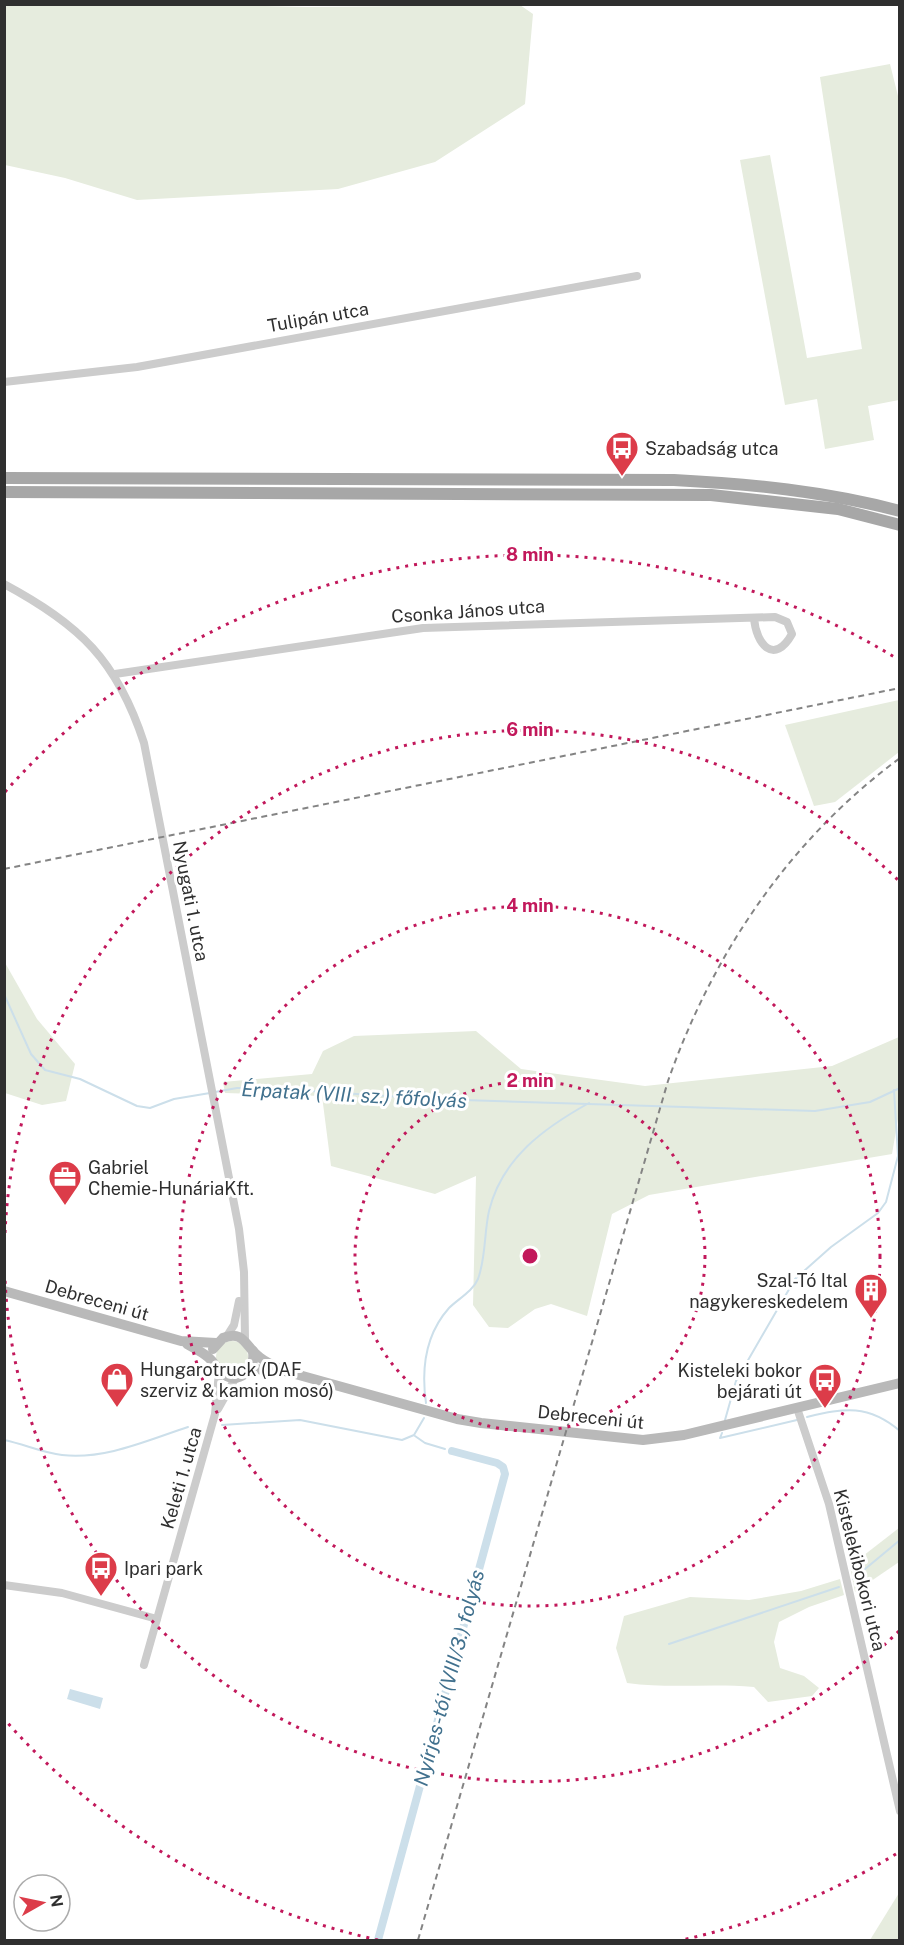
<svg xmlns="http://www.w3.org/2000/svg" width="904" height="1945" viewBox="0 0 904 1945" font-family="'Public Sans',sans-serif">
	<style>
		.green { fill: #e6ecde }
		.water { fill: #ccdfea }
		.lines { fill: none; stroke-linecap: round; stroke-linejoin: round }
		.stream { stroke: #ccdfea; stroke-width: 2 }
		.canal { stroke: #ccdfea; stroke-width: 8 }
		.street { stroke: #ccc; stroke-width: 8 }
		.secondary { stroke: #b9b9b9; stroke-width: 10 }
		.primary { stroke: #a7a7a7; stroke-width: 12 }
		.rail { stroke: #848484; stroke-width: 2; stroke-dasharray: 6 4.5; stroke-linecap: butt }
		.ring { fill: none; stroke: #c2185b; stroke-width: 3; stroke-dasharray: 3 6 }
		.labels { text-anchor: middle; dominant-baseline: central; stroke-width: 6; stroke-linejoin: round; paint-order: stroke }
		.street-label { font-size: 18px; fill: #2f2f2f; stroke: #fff }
		.poi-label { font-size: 18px; fill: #2f2f2f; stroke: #fff; text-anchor: start }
		.water-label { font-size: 20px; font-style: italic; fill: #41718e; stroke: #fff }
		.centre { fill: #c2185b; stroke: #fff; stroke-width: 3 }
		.ring-label { font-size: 18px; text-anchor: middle; font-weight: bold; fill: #c2185b; stroke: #fff; stroke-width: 6; stroke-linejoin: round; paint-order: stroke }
	</style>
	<rect width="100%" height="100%" fill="#fff"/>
	<g class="green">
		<path d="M178,4l128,3 214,-2 13,9 -8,90 -90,58 -97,27 -201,11 -72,-22 -60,-13v-160z"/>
		<path d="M890,64l10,40 -1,296 -31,6 6,34 -49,9 -8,-50 -32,6 -45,-245 30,-5 37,203 55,-9 -42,-272z"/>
		<path d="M899,700v52l-64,50 -21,4 -29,-81z"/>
		<path d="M4,961l33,58 38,45 -9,37 -24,4 -37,-12z"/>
		<path d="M476,1031l45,38 124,17 187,-20 67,-29v76l-7,41 -243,41 -37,19 -25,102 -36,-12 -16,5 -27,19 -19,-1 -16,-22 3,-129 -41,18 -104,-28 -9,-70 -97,-3 -2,-11 89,-8 11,-23 31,-15z"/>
		<circle cx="232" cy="1357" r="16"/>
		<path d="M899,1528v34l-44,30 -5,-26z"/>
		<path d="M840,1579l4,16 -35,12 -30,15 -5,20 6,26 24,8 15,12 -7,8 -44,6 -14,-15c-44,-4 -83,2 -127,-4l-11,-35 8,-32 66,-19 59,3 52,-9z"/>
		<path d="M899,1893v47h-29z"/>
	</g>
	<path class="water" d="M70,1689l33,9 -3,11 -33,-10z"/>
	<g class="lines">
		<g class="stream">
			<path d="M4,994l27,60 14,16 35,9 57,27 13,2 24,-9 36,-6"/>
			<path d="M215,1092l22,-4h29l166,11 383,12 55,-9 30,-14"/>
			<path d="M426,1403c-5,-35 -1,-68 23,-95 9,-9 24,-17 29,-29 8,-22 6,-46 11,-68 13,-53 55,-83 100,-108"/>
			<path d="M807,1417c38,-9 61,-13 93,14"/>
			<path d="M725,1420l11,-39 59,-102 36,-32 47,-34 8,-11 12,-46 -4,-66"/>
			<path d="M222,1425l78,-5 102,20 12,-5 10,-17"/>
			<path d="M722,1433l-2,5 77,-18"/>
			<path d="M415,1436l10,7 20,6"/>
			<path d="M4,1440c20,4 39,13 58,15 43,5 86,-15 126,-28"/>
			<path d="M853,1579l47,-39"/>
			<path d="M669,1644l170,-57"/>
		</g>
		<path class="canal" d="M378,1940l127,-466 -2,-7 -6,-4 -45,-12"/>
		<g class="street">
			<path d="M4,382l133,-15 500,-91"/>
			<path d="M4,584c76,41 113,76 140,159l95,486 5,43 1,67"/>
			<path d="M115,674l308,-46 352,-11 12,5 5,12c-18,32 -36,10 -38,-16"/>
			<path d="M227,1336l7,-11 5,-24"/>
			<path d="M797,1408l32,96 71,307"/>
			<path d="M218,1409l18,-32"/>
			<path d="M4,1585l58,8 95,26"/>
			<path d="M144,1665l71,-251 4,-42"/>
		</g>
		<g class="secondary">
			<path d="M4,1291l177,50 35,2"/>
			<path d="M187,1344c8,5 18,9 24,16 9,11 18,26 35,13 7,-5 8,-13 7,-22"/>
			<path d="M213,1349l10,-11c20,-8 22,7 34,17 6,6 14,9 21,13"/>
			<path d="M249,1369l32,1 176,49 24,4 162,17 41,-5 216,-52"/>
		</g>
		<g class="primary">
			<path d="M4,478l670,2c77,4 150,11 226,31"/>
			<path d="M4,492l707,3 127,14 62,16"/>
		</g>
		<g class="rail">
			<path d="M4,869l896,-181"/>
			<path d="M418,1940l250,-859c45,-128 122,-242 232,-323"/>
		</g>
	</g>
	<g class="ring">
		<circle cx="530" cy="1256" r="175"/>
		<circle cx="530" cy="1256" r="350"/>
		<path d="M899 1631A526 526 0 0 1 5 1279M5 1233A526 526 0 0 1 899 881"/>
		<path d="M896 1854A701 701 0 0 1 682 1940M378 1940A701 701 0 0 1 5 1720M5 792A701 701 0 0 1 896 658"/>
	</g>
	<defs>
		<symbol id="bus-pin" viewBox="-11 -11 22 30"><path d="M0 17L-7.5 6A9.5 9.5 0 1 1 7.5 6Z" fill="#dc3c49" stroke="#fff"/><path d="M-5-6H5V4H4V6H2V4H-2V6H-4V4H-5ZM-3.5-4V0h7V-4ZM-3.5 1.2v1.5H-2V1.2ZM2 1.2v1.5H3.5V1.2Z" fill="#fff"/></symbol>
		<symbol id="office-pin" viewBox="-11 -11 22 30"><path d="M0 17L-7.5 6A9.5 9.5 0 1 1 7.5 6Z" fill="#dc3c49" stroke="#fff"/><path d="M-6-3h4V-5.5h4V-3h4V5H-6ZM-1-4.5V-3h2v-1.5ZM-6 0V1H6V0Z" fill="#fff"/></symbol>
		<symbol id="building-pin" viewBox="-11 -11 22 30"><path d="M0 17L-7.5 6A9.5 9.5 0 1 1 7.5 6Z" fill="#dc3c49" stroke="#fff"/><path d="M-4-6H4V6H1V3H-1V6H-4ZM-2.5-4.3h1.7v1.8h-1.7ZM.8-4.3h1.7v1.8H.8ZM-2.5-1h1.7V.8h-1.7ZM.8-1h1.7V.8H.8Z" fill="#fff"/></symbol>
		<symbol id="shop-pin" viewBox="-11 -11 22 30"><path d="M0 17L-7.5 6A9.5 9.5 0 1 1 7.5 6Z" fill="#dc3c49" stroke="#fff"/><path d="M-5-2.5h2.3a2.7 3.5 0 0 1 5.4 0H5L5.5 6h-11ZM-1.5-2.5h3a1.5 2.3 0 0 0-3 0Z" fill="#fff"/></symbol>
	</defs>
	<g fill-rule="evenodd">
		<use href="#bus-pin" x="603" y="429" width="38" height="52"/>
		<use href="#office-pin" x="46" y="1158" width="38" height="52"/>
		<use href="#building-pin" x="852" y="1271" width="38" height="52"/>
		<use href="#shop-pin" x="98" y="1360" width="38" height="52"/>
		<use href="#bus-pin" x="806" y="1361" width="38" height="52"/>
		<use href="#bus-pin" x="82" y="1549" width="38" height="52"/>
	</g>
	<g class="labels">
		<g class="street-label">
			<text transform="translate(318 317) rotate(-10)">Tulipán utca</text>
			<text transform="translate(468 611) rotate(-4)">Csonka János utca</text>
			<text transform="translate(191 901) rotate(79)">Nyugati 1. utca</text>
			<text transform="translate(97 1300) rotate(16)">Debreceni út</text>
			<text transform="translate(591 1417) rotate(6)">Debreceni út</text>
			<text transform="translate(181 1478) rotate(-74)">Keleti 1. utca</text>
			<text transform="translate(860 1570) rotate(76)">Kistelekibokori utca</text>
		</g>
		<g class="poi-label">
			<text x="645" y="448">Szabadság utca</text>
			<text x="88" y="1167">Gabriel<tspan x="88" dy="21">Chemie-HunáriaKft.</tspan></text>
			<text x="848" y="1280" text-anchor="end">Szal-Tó Ital<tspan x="848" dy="21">nagykereskedelem</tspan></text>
			<text x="140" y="1369">Hungarotruck (DAF<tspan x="140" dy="21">szerviz &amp; kamion mosó)</tspan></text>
			<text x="802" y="1370" text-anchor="end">Kisteleki bokor<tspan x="802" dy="21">bejárati út</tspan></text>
			<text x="124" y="1568">Ipari park</text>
		</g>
		<g class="water-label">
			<text transform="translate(354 1095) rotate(3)">Érpatak (VIII. sz.) főfolyás</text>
			<text transform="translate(449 1678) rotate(-75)">Nyírjes-tói (VIII/3.) folyás</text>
		</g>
	</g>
	<circle cx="530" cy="1256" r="9" class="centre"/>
	<g class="ring-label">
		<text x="530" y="561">8 min</text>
		<text x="530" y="736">6 min</text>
		<text x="530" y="912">4 min</text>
		<text x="530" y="1087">2 min</text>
	</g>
	<rect width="904" height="1945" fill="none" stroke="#2f2f2f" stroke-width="12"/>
	<g transform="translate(42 1903) rotate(81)"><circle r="28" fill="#ffffff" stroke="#acacac" stroke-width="1.5"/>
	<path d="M0-4.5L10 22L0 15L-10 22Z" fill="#dc3c49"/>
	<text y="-9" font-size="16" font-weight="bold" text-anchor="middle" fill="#2f2f2f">N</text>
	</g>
</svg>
